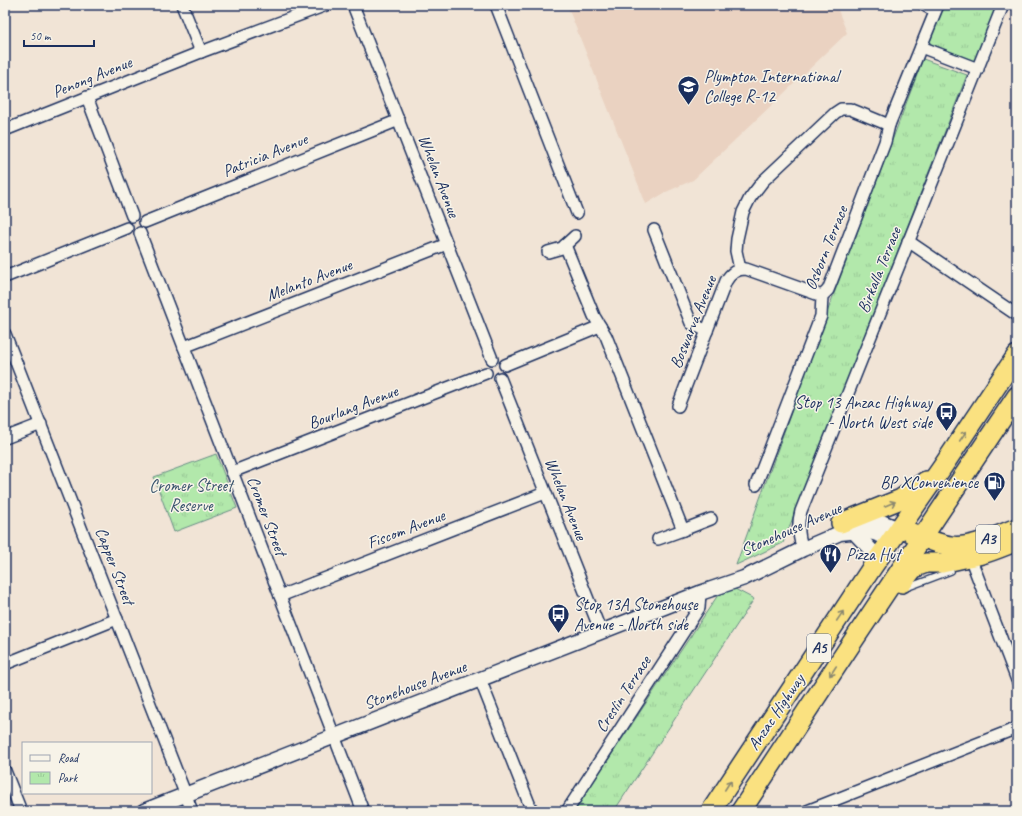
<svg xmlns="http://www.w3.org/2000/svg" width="1022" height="816" viewBox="0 0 1022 816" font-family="Caveat,sans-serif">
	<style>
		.built { fill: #ead2c1 }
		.park { fill: url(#park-tufts); stroke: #668c84 }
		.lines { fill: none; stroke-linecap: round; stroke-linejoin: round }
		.service-casing { stroke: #1b2f5e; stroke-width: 8 }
		.minor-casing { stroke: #1b2f5e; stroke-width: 14 }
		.tertiary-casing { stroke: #1b2f5e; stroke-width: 17 }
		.trunk-casing { stroke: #1b2f5e; stroke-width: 22 }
		.service { stroke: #f7f3e8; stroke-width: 5.5 }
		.minor { stroke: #f7f3e8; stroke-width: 11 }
		.tertiary { stroke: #f7f3e8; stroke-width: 14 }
		.trunk { stroke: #fae180; stroke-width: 19 }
		.oneway { stroke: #8a886f }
		.labels { text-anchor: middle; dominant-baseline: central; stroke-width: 3; stroke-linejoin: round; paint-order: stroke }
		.shield { fill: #f7f3e8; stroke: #5d6a87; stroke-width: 1 }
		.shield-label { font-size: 16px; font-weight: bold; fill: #1b2f5e }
		.poi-label { font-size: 17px; fill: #1b2f5e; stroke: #f7f3e8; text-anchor: start }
		.street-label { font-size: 17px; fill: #1b2f5e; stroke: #f7f3e8 }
		.park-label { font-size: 17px; fill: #39546d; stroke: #f7f3e8 }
	</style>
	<defs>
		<pattern id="park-tufts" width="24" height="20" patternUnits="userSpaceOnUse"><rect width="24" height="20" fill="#b2e8ab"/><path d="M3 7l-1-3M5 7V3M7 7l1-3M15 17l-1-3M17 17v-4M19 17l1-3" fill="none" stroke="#98c796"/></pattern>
	</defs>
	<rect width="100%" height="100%" fill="#f1e4d6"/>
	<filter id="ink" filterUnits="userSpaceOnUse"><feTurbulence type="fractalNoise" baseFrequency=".025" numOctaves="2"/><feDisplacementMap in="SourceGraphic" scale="8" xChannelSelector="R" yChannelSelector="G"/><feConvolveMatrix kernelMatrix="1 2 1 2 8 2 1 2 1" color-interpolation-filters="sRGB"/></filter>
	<g filter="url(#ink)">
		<path class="built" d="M567,5h269l11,28 -154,147 -27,12 -20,12z"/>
		<g class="park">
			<path d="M944,5h54l-23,57 -46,-19z"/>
			<path d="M923,59l44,16 -184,468 -47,22 96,-266z"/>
			<path d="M216,454l21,54 -63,24 -20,-55z"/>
			<path d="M733,588l21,11 -140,212h-40l144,-216z"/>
		</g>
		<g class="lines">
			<defs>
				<path id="service" d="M906,588l45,-17"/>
				<g id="minor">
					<path d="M182,5l19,47"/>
					<path d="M353,5l139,354"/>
					<path d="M496,5l81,208"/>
					<path d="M924,5l11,6"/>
					<path d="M921,47l57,22"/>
					<path d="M87,97l45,119"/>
					<path d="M5,130l196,-78 125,-47"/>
					<path d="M145,222l254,-102"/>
					<path d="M654,230l37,93 16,8"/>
					<path d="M140,233l223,578"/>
					<path d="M908,241l109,74"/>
					<path d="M565,245l29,71 12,20 77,194 28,-11"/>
					<path d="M548,252l14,-4 13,-12"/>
					<path d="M740,269l-4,-18 1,-12 6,-27 7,-14 13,-17 72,-68 6,-4h9l39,16"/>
					<path d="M5,277l122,-49"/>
					<path d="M5,334l187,477"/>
					<path d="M184,347l263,-103"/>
					<path d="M505,365l95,-39"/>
					<path d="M500,378l101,254"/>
					<path d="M678,406l48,-125c5,-8 10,-12 20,-12l76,27"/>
					<path d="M5,438l36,-14"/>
					<path d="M232,472l254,-99"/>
					<path d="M756,485l65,-169 1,-20 6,-6 4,-10 53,-138 4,-17 49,-120"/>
					<path d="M658,539l25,-9"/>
					<path d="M803,549c-5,-13 -6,-24 -2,-38l202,-506"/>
					<path d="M970,557l47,123"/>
					<path d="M280,596l265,-103"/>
					<path d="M5,664l112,-45"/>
					<path d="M480,679l52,132"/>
					<path d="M5,771l16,40"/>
					<path d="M567,811l132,-203 1,-15"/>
					<path d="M807,811l210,-83"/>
				</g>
				<g id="tertiary">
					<path d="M856,520l18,-1 25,10"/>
					<path d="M853,531l18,19 2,16"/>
					<path d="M144,811l556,-218 44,-15 59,-29 37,-16 20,-2 14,2 18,6"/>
				</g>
				<g id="trunk">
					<path d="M841,523l60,-24 25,-18"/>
					<path d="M912,533c12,5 26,11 39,13 20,3 47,-11 66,-18"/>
					<path d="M951,557c23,3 45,-8 66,-16"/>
					<path d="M902,583l11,-14 5,-3 8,-3h16l22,-5"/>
					<path d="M711,811l162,-245 68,-97 76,-114"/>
					<path d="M741,811l114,-173 162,-242"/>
				</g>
			</defs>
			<use href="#service" class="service-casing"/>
			<use href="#minor" class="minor-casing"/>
			<use href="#tertiary" class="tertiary-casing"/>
			<use href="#trunk" class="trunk-casing"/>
			<use href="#service" class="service"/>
			<use href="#minor" class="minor"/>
			<use href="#tertiary" class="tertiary"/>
			<use href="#trunk" class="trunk"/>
		</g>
		<defs><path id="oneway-shaft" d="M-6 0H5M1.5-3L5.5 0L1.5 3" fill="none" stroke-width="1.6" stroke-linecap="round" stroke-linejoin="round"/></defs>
		<g class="oneway">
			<use href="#oneway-shaft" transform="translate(963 436) rotate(-56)"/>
			<use href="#oneway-shaft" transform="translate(890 504) rotate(-23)"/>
			<use href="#oneway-shaft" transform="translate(840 616) rotate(-56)"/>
			<use href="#oneway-shaft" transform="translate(833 671) rotate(123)"/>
			<use href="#oneway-shaft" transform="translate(728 785) rotate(-57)"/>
		</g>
	</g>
	<defs>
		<symbol id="school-pin" viewBox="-11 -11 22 30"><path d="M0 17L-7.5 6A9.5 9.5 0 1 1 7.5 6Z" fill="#1b2f5e" stroke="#f7f3e8"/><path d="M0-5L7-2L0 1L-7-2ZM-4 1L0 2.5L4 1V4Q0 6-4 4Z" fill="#fff"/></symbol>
		<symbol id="bus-pin" viewBox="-11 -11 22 30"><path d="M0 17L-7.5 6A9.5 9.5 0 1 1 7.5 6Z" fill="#1b2f5e" stroke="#f7f3e8"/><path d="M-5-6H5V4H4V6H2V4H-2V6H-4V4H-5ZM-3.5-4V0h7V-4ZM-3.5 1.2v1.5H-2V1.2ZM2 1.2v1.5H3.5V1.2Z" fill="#fff"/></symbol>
		<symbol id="fuel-pin" viewBox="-11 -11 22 30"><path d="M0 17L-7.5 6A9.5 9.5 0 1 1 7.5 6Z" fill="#1b2f5e" stroke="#f7f3e8"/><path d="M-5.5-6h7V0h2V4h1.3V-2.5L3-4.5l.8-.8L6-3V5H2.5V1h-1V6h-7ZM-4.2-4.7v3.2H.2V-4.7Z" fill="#fff"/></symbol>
		<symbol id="restaurant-pin" viewBox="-11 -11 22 30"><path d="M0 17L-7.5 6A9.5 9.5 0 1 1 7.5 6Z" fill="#1b2f5e" stroke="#f7f3e8"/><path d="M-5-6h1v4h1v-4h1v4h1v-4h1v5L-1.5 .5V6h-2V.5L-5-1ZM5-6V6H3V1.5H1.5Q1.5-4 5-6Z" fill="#fff"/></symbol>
	</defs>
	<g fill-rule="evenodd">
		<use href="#school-pin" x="676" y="74" width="25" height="34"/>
		<use href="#bus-pin" x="934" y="400" width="25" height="34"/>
		<use href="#fuel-pin" x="982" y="470" width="25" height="34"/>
		<use href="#restaurant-pin" x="818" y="542" width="25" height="34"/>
		<use href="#bus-pin" x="546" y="602" width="25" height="34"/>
	</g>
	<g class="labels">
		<g class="shield">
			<rect x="976" y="525" width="24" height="28" rx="3"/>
			<rect x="807" y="634" width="24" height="28" rx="3"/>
		</g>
		<g class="shield-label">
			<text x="988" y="539">A3</text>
			<text x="819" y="648">A5</text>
		</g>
		<g class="poi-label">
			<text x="704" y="76">Plympton International<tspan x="704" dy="20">College R-12</tspan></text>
			<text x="932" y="402" text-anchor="end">Stop 13 Anzac Highway<tspan x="932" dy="20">- North West side</tspan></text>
			<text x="978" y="482" text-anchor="end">BP XConvenience</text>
			<text x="846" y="554">Pizza Hut</text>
			<text x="574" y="604">Stop 13A Stonehouse<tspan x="574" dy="20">Avenue - North side</tspan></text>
		</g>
		<g class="street-label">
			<text transform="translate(92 77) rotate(-22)">Penong Avenue</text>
			<text transform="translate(265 155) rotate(-22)">Patricia Avenue</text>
			<text transform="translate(439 176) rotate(69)">Whelan Avenue</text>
			<text transform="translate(826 248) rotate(-68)">Osborn Terrace</text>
			<text transform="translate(879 270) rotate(-68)">Birkalla Terrace</text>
			<text transform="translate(309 280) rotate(-21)">Melanto Avenue</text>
			<text transform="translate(693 322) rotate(-68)">Boswarva Avenue</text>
			<text transform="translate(353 407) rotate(-21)">Bourlang Avenue</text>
			<text transform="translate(566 499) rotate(68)">Whelan Avenue</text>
			<text transform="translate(267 516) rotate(69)">Cromer Street</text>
			<text transform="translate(406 529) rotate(-21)">Fiscom Avenue</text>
			<text transform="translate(791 529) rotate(-24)">Stonehouse Avenue</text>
			<text transform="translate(115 566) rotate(69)">Capper Street</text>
			<text transform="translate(415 685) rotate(-21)">Stonehouse Avenue</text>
			<text transform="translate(623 694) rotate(-57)">Creslin Terrace</text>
			<text transform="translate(776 712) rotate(-56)">Anzac Highway</text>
		</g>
		<g class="park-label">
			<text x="191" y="485">Cromer Street<tspan x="191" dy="20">Reserve</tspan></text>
		</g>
	</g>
	<rect width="1022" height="816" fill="none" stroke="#f7f3e8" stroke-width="20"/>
	<rect x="10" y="10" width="1002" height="796" fill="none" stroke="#1b2f5e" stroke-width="1.5" filter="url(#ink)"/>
	<rect x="22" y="742" width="130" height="52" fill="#f7f3e8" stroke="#9fa5b1"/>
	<rect x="30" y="755" width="20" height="6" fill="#f7f3e8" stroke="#9fa5b1"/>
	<text x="58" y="762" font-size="12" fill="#1b2f5e">Road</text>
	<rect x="30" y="772" width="20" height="12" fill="url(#park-tufts)" stroke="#9fa5b1"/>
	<text x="58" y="782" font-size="12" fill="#1b2f5e">Park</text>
	<path d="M24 40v6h70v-6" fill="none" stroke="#1b2f5e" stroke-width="2"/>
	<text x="30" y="40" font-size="12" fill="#1b2f5e" stroke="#f7f3e8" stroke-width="3" paint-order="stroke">50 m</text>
</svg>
